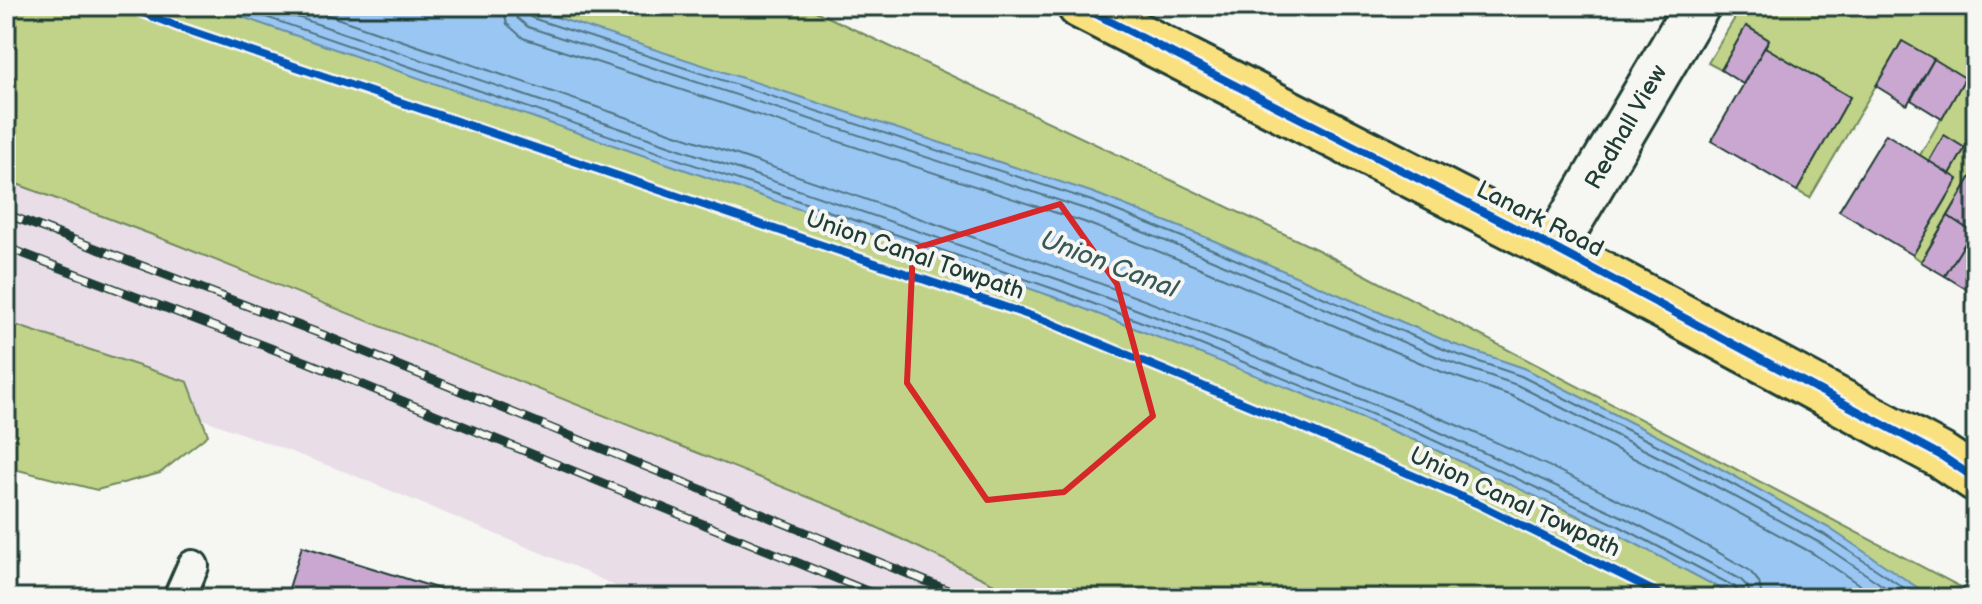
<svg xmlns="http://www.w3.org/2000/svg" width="1982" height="604" viewBox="0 0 1982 604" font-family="'Balsamiq Sans',sans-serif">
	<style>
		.built { fill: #e9dee8 }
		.green { fill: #c1d388; stroke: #70885e; stroke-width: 2 }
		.water { fill: #9ac6f4; stroke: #698fa7; stroke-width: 2 }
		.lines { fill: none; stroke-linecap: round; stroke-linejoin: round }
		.shore { stroke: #507481; stroke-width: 2 }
		.building { fill: #caa7d0; stroke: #1f3d34; stroke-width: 2 }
		.lane-casing { stroke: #1f3d34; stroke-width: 36 }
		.street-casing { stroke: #1f3d34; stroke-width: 50 }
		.primary-casing { stroke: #1f3d34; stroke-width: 50 }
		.lane { stroke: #f6f6f2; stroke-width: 30 }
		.street { stroke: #f6f6f2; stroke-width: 44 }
		.primary { stroke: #fae180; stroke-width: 44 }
		.rail-casing { stroke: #1f3d34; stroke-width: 9 }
		.rail { stroke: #f6f6f2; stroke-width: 6; stroke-dasharray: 18; stroke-linecap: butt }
		.cycleway-casing { stroke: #f6f6f2; stroke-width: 13 }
		.cycleway { stroke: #0057b8; stroke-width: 8 }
		.marked { fill: none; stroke: #d62828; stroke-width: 6; stroke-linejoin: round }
		.labels { text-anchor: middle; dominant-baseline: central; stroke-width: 8; stroke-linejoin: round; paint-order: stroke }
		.street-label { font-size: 24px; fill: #1f3d34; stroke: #f6f6f2 }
		.water-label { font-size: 26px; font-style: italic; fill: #38585a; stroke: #f6f6f2 }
	</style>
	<rect width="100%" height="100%" fill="#f6f6f2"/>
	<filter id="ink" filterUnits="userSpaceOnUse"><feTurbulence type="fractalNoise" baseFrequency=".0125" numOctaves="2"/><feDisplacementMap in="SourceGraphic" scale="16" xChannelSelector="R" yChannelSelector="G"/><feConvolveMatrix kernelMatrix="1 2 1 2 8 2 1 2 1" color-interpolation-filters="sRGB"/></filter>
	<g filter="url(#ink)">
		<path class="built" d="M6,25l1566,573h-931l-66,-31 -227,-94 -237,-88 -105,-27z"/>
		<g class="green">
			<path d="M6,6h799l513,244 658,345v3h-953l-180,-87 -693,-277 -144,-54z"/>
			<path d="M1742,6h234v162l-55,93 -8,-6 45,-75 -8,-6 15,-26 -21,-13 -15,26 -9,-6 45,-77 -63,-37 -92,157 -13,-7 53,-94 -85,-50 3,-8 -21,-13 -26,44 -13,-7z"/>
			<path d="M6,322l182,60 20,53 -48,38 -63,17 -91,-23z"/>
		</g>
		<path class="water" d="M210,6h312l572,187 116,46 243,105 71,24 192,98 113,62 104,70h-195l-123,-65 -201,-93 -113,-47 -247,-96z"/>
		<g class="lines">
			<g class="shore">
				<path d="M234,6l823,284 122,46 239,97 201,93 116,61 5,11"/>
				<path d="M265,6l795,274 122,47 240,97 201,93 117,62 8,8 2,11"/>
				<path d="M302,6c309,108 623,208 928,327 176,69 355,141 519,237l10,12 3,16"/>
				<path d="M503,6l4,18 16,14 561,184 114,45 244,105 70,24 190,97 112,61 65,44"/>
				<path d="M515,6l2,12 11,9 560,183 115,46 244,105 70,24 191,97 112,61 81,55"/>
				<path d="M525,6l1,7 6,5 560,183 115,46 243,105 71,24 191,97 113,62 94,63"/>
			</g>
		</g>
		<g class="building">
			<path d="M1746,26l23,14 -26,44 -22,-14z"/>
			<path d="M1902,41l32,18 -27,46 -31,-19z"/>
			<path d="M1765,47l85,50 -53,94 -86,-50z"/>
			<path d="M1934,59l31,19 -23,41 -31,-19z"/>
			<path d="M1886,134l72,45 -45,76 -74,-44z"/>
			<path d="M1944,135l21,13 -15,26 -21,-13z"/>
			<path d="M1976,168v57l-4,7 -24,-16z"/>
			<path d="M1948,216l24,16 -27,44 -24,-14z"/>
			<path d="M1976,225v70l-31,-19z"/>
			<path d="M302,546l166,52h-182z"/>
		</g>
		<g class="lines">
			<defs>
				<path id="lane" d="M179,598l14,-32"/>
				<path id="street" d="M1554,248l143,-242"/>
				<path id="primary" d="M1080,6l474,242 386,207 36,24"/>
			</defs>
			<use href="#lane" class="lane-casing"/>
			<use href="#street" class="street-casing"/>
			<use href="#primary" class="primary-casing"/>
			<use href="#lane" class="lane"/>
			<use href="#street" class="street"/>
			<use href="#primary" class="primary"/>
			<defs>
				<g id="rail">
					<path d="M6,214l315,120 646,264"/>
					<path d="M6,247l301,115 577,236"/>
				</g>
			</defs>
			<use href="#rail" class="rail-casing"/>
			<use href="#rail" class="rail"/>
			<defs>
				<g id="cycleway">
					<path d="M126,6l53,21 867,294 260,108 170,74 192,95"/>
					<path d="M1080,6l474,242 386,207 36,24"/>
				</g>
			</defs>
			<use href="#cycleway" class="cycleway-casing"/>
			<use href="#cycleway" class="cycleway"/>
		</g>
	</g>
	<path class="marked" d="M1060,204l57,80 36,132 -89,76 -77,8 -80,-117 6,-134z"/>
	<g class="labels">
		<g class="street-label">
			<text transform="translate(1626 127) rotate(-60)">Redhall View</text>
			<text transform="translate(1540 219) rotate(27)">Lanark Road</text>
			<text transform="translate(915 255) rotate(19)">Union Canal Towpath</text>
			<text transform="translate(1515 502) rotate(25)">Union Canal Towpath</text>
		</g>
		<g class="water-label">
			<text transform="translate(1109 265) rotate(21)">Union Canal</text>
		</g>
	</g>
	<rect width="1982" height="604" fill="none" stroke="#f6f6f2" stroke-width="32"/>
	<rect x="16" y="16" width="1950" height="572" fill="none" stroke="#1f3d34" stroke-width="3" filter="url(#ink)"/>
</svg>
